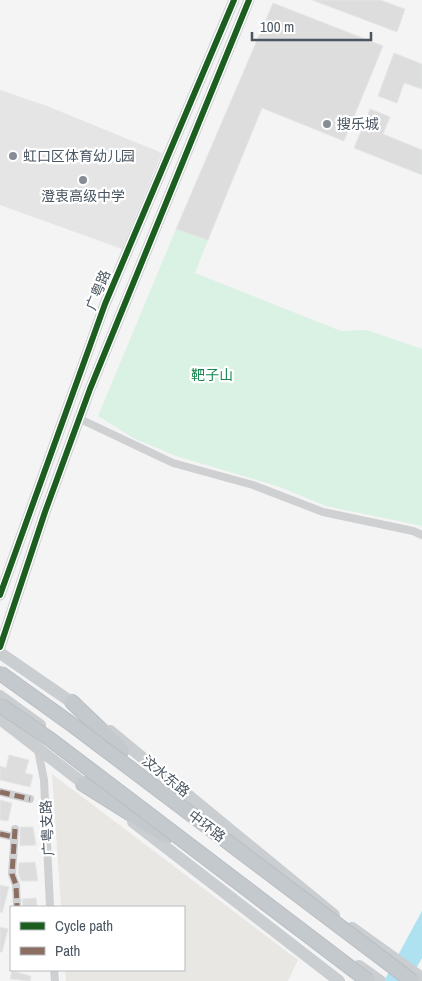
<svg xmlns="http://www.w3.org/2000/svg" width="422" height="981" viewBox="0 0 422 981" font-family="'Archivo Narrow','Noto Sans SC',sans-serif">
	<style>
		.commercial { fill: #e8e7e3 }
		.education { fill: #e6e5e6 }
		.green { fill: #d9f2e3 }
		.water { fill: #aee2f0 }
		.building { fill: #ddddde; stroke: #e5e6e7 }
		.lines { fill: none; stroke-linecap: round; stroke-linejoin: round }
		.trunk-casing { stroke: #b9bec3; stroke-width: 16 }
		.minor { stroke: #ced0d2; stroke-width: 8 }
		.secondary { stroke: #ced0d4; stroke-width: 11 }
		.primary { stroke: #caced1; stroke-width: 12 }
		.trunk { stroke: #c4c9cd; stroke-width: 14 }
		.trunk-bridge-casing { stroke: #b9bec3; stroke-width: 16; stroke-linecap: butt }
		.trunk-bridge { stroke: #c4c9cd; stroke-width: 14 }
		.quiet { stroke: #8d6e63; stroke-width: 5; stroke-dasharray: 10 5; stroke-linecap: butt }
		.cycleway-casing { stroke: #fff; stroke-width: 9 }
		.cycleway { stroke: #1b5e20; stroke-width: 6 }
		.poi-dot { fill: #868d94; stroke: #fff; stroke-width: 2 }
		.labels { text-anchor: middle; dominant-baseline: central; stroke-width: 4.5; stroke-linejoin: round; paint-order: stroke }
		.poi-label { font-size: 14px; fill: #4a5661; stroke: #fff; text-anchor: start }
		.street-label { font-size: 14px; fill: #4a5661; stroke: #fff }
		.park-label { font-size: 14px; fill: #17864f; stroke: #fff }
	</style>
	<rect width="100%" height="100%" fill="#f4f4f4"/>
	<path class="commercial" d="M52,774l246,186 -10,21h-222l-1,-11h119v-63h-123z"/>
	<path class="education" d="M0,90l47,16 115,47 -40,96 -122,-44z"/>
	<path class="green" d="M176,229l32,11 -13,33 146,58 26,-1 55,19v177l-96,-20 -49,-20 -101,-30 -43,-18 -35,-22z"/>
	<path class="water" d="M422,911v47l-13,23h-25z"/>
	<g class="building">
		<path d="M312,0h68l25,9 -8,23z"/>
		<path d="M273,3l110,43 -39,95 -82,-33 -54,132 -32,-11z"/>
		<path d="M394,53l28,11v25l-18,-6 -7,20 -19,-7z"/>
		<path d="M370,109l20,8 -7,17 39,16v25l-68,-27z"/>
		<path d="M9,755l20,5 -4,13 8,2 -3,12 -30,-7v-14l6,2z"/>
		<path d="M0,800l12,3 -4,18 -8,-1z"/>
		<path d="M20,827h13l3,18 -16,1z"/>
		<path d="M35,862l3,19h-17l-3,-8 1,-10z"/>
		<path d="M0,885l9,2 -7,26 -2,-1z"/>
		<path d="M36,898l1,9h-14l-1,-8z"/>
		<path d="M0,927l8,2 -6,23h-2z"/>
		<path d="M12,971l19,5 -1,5 -20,-2z"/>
	</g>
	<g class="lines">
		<defs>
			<g id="trunk">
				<path d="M72,702l50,48"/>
				<path d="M83,784l83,52"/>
			</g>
		</defs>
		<use href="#trunk" class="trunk-casing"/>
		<g class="minor">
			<path d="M80,419l93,44 80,22 70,27 90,19 9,4"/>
			<path d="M38,750l6,30 6,127"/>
			<path d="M0,792l30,7"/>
			<path d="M15,829l-3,45 4,11 1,22"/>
			<path d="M0,834l14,3"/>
			<path d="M54,970l1,11"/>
		</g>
		<g class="secondary">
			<path d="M0,595l105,-291 129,-304"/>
			<path d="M0,647l45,-135 45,-123 159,-389"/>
		</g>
		<g class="primary">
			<path d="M0,653l80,55"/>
			<path d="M0,696l40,29"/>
			<path d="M0,719l92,71"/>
			<path d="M110,731l224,184"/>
			<path d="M133,822l206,159"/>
			<path d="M352,928l70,50"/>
			<path d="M359,966l21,15"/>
		</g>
		<use href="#trunk" class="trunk"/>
		<defs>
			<g id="trunk-bridge">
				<path d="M0,673l74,53 338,255"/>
				<path d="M0,705l51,35 317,241"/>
			</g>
		</defs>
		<use href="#trunk-bridge" class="trunk-bridge-casing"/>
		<use href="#trunk-bridge" class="trunk-bridge"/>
		<g class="quiet">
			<path d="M0,792l30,7"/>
			<path d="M15,829l-3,45 4,11 1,22"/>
			<path d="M0,834l14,3"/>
		</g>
		<defs>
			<g id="cycleway">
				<path d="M0,595l105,-291 129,-304"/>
				<path d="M0,647l45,-135 45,-123 159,-389"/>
			</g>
		</defs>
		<use href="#cycleway" class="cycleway-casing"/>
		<use href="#cycleway" class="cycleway"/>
	</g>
	<g class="poi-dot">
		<circle cx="327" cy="124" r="5"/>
		<circle cx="13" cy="156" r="5"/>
		<circle cx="83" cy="180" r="5"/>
	</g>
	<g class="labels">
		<g class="poi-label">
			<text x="337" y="124">搜乐城</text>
			<text x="23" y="156">虹口区体育幼儿园</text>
			<text x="83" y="196" text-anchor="middle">澄衷高级中学</text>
		</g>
		<g class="street-label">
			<text transform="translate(98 290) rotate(-68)">广粤路</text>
			<text transform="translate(166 776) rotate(39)">汶水东路</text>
			<text transform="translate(207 826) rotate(37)">中环路</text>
			<text transform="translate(47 828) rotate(-93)">广粤支路</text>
		</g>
		<g class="park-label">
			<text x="212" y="375">靶子山</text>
		</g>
	</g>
	<rect x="10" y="906" width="175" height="65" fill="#ffffff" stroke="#b7bbc0"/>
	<rect x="20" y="922" width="25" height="8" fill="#1b5e20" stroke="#b7bbc0"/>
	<text x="55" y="931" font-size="15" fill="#4a5661">Cycle path</text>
	<rect x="20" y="947" width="25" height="8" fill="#8d6e63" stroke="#b7bbc0"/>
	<text x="55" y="956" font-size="15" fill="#4a5661">Path</text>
	<path d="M252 32v8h119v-8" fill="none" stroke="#4a5661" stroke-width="2.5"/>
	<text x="260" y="32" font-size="15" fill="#4a5661" stroke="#ffffff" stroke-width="4" paint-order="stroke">100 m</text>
</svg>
